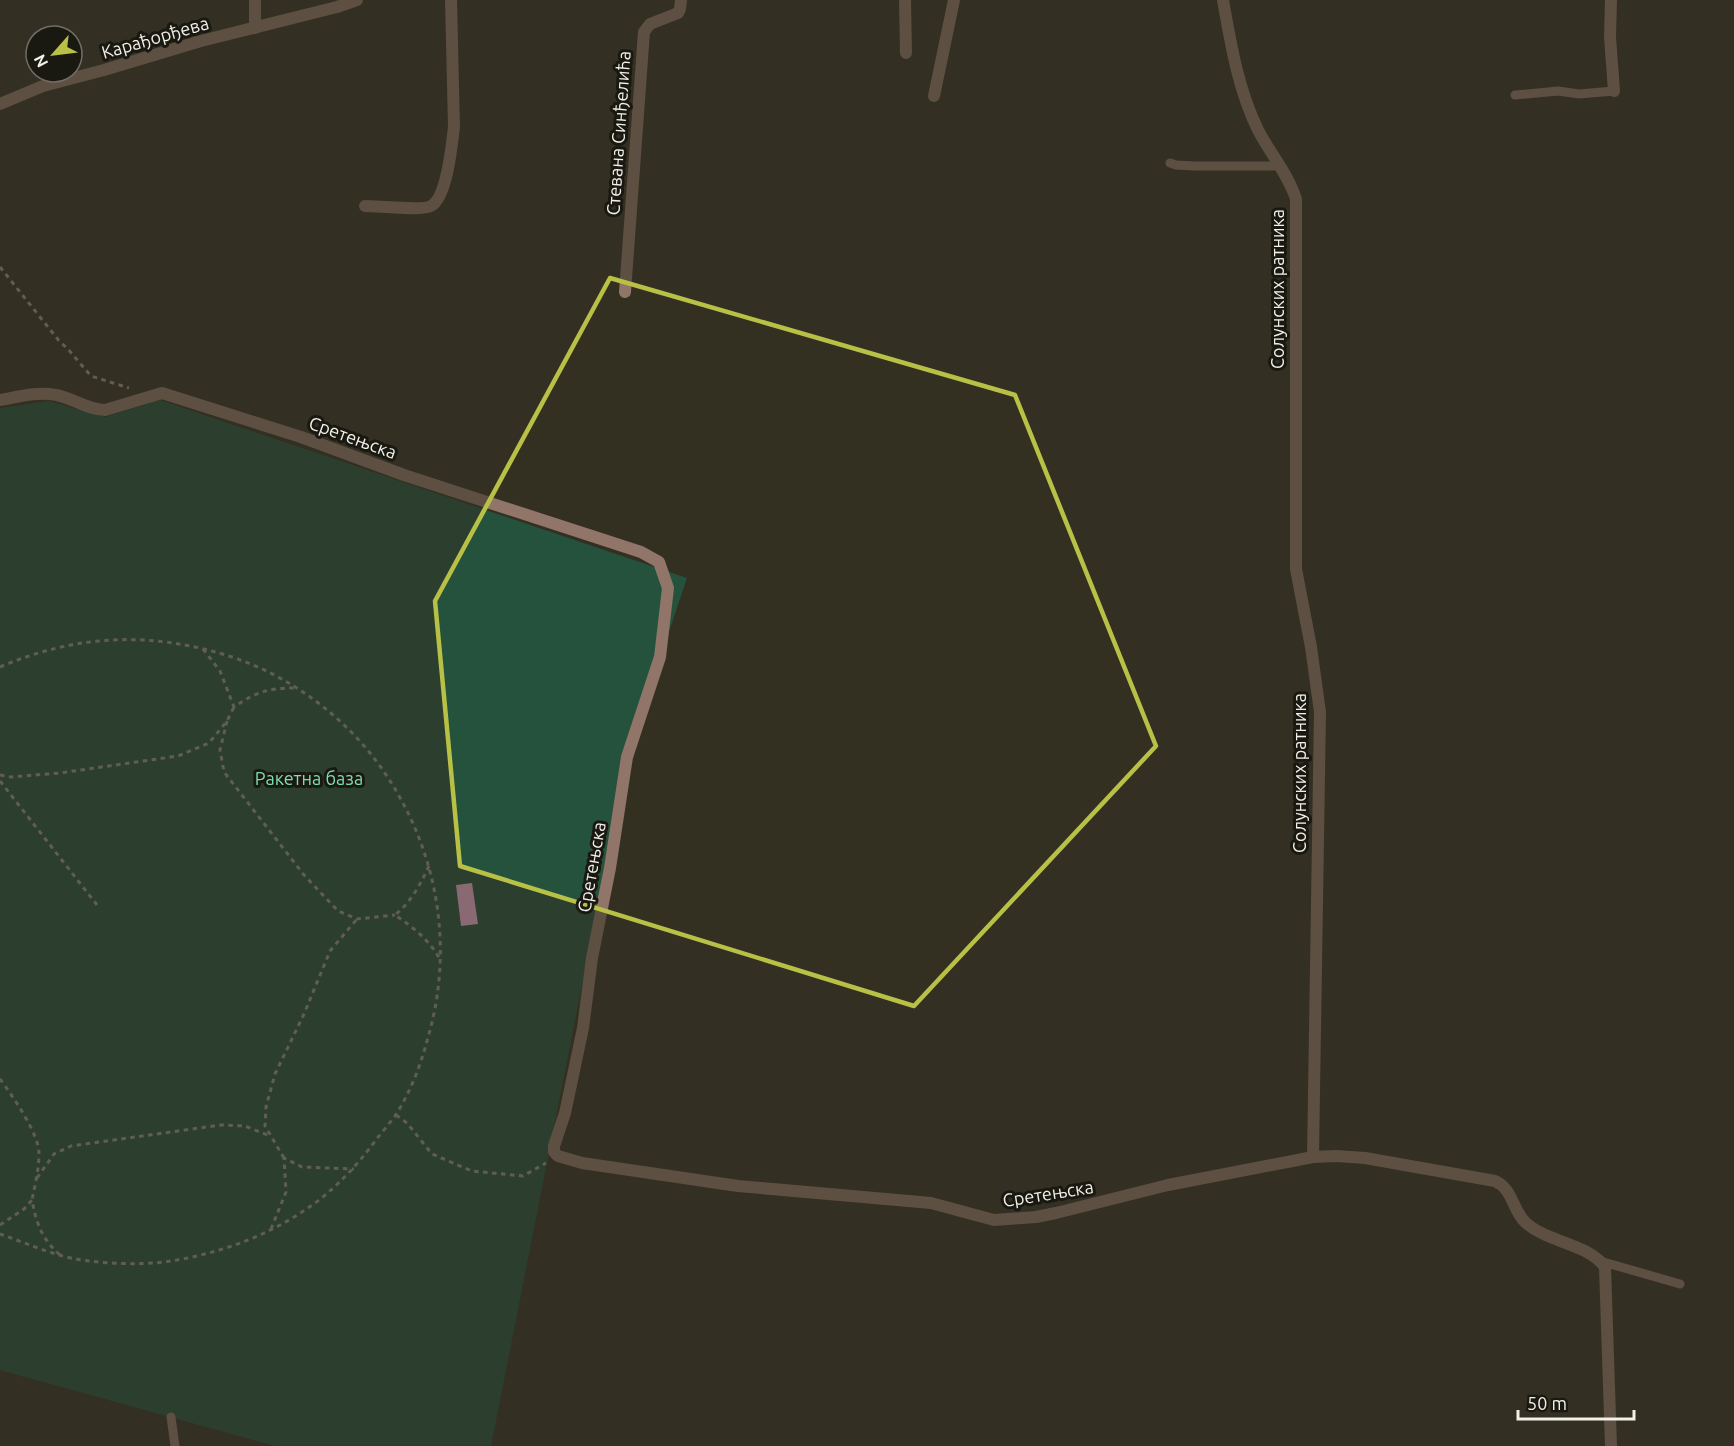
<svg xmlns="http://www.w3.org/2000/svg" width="1734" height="1446" viewBox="0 0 1734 1446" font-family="Ubuntu,sans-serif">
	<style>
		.green { fill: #25523c }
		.building { fill: #f1b1d4 }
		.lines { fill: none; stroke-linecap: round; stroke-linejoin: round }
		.path { stroke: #979489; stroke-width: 3; stroke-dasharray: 4.5 4.5; stroke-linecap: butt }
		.service { stroke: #907568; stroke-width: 9 }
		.minor { stroke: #907568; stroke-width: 12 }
		.tertiary { stroke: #907568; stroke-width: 12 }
		.marked { fill: none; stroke: #b9c046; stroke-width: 4.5; stroke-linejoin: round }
		.labels { text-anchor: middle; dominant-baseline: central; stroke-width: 6; stroke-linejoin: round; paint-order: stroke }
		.street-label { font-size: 18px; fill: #f2f0e7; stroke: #191811 }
		.park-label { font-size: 18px; fill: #7ddead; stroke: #191811 }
	</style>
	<rect width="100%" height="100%" fill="#333022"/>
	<path class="green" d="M160,400l527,178 -60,179 -136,689h-216l-275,-76v-962l49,-7 56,16z"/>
	<path class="building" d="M472,883l6,41 -17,2 -5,-41z"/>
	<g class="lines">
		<g class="path">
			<path d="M0,267l60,75 7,6 24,28 38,12"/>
			<path d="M203,649l17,22 14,36c22,-15 34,-19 60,-19"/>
			<path d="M0,667c77,-33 152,-36 232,-10 57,19 109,57 145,105 60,81 79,183 50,279 -7,26 -17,52 -32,75 -6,8 -13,16 -19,24 -18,24 -37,45 -61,63 -42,31 -93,50 -144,58 -31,5 -82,3 -112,-6 -20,-6 -39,-14 -59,-21"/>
			<path d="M227,721l-7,29 4,22 80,103 34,36 19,8 38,-4"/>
			<path d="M0,775l11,2 49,-4 118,-17 31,-13 18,-22 7,-14"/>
			<path d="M0,781l97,124"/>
			<path d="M429,866c-9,19 -18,36 -34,49 19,13 33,24 45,44"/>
			<path d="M0,1079c12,16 39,55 39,74 0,16 -4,32 -7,47"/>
			<path d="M396,1115l11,8 25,31 40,17 51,5 23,-13"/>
			<path d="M284,1158l-19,-32 1,-19 9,-33 29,-60 26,-63 27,-32"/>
			<path d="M37,1178l17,-24 17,-8 150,-21 24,1 25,10"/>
			<path d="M0,1225l24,-16 8,-9c4,23 10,39 28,55"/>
			<path d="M271,1229l15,-37 -2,-34 18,9 52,2"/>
		</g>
		<g class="service">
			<path d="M1515,95l43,-4 21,3 35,-3"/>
			<path d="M1170,163l6,2 18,1h85"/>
			<path d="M1600,1261l80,23"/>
			<path d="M171,1417l4,29"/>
		</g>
		<g class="minor">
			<path d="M905,0l1,53"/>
			<path d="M1223,0c8,45 15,89 35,130 12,23 30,44 38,69v370l15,78 9,65 -7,445"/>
			<path d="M1611,0l-1,37 4,54"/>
			<path d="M255,28v-28"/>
			<path d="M934,96l20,-96"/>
			<path d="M365,206c12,0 58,5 66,0 16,-8 21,-62 23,-79l-3,-127"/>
			<path d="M625,292l19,-260 6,-8 28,-11 2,-4 1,-9"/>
			<path d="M0,400c17,-3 38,-9 56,-5 17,3 32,15 49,15l57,-17 139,44 103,38 237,77 18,10 9,26 -8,69 -33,100 -17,111 -18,90 -9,70 -18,85 -11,33v6l4,4 24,7 156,23 193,17 63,17 42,-3 20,-4 112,-28 145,-28 23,-1 29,2 130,23c18,8 17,28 30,41 22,21 63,21 80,45l6,179"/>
		</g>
		<path class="tertiary" d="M0,104l43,-18 61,-16 97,-29 136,-34 20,-7"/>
	</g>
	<path d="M0 0H1734V1446H0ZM610,278l405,117 141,351 -242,260 -454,-140 -25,-265z" fill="#333022" fill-opacity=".55" fill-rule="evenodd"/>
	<path class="marked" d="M610,278l405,117 141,351 -242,260 -454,-140 -25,-265z"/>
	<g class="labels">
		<g class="street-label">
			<text transform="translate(155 37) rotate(-16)">Карађорђева</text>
			<text transform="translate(618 133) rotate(-86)">Стевана Синђелића</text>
			<text transform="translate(1277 289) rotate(-90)">Солунских ратника</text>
			<text transform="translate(353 437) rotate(20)">Сретењска</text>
			<text transform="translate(1299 773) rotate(-90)">Солунских ратника</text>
			<text transform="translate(591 867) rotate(-80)">Сретењска</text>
			<text transform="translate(1048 1193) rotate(-9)">Сретењска</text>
		</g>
		<g class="park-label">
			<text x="309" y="778">Ракетна база</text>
		</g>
	</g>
	<g transform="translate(54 54) rotate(242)"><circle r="28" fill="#191811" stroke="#706e67" stroke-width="1.5"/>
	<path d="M0-4.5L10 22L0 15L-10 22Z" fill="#b9c046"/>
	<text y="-9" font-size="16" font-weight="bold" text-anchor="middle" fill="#f2f0e7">N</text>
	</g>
	<path d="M1518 1410v9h116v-9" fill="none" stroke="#f2f0e7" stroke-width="3"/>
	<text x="1527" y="1410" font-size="18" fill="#f2f0e7" stroke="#191811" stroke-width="4.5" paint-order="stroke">50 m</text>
</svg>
